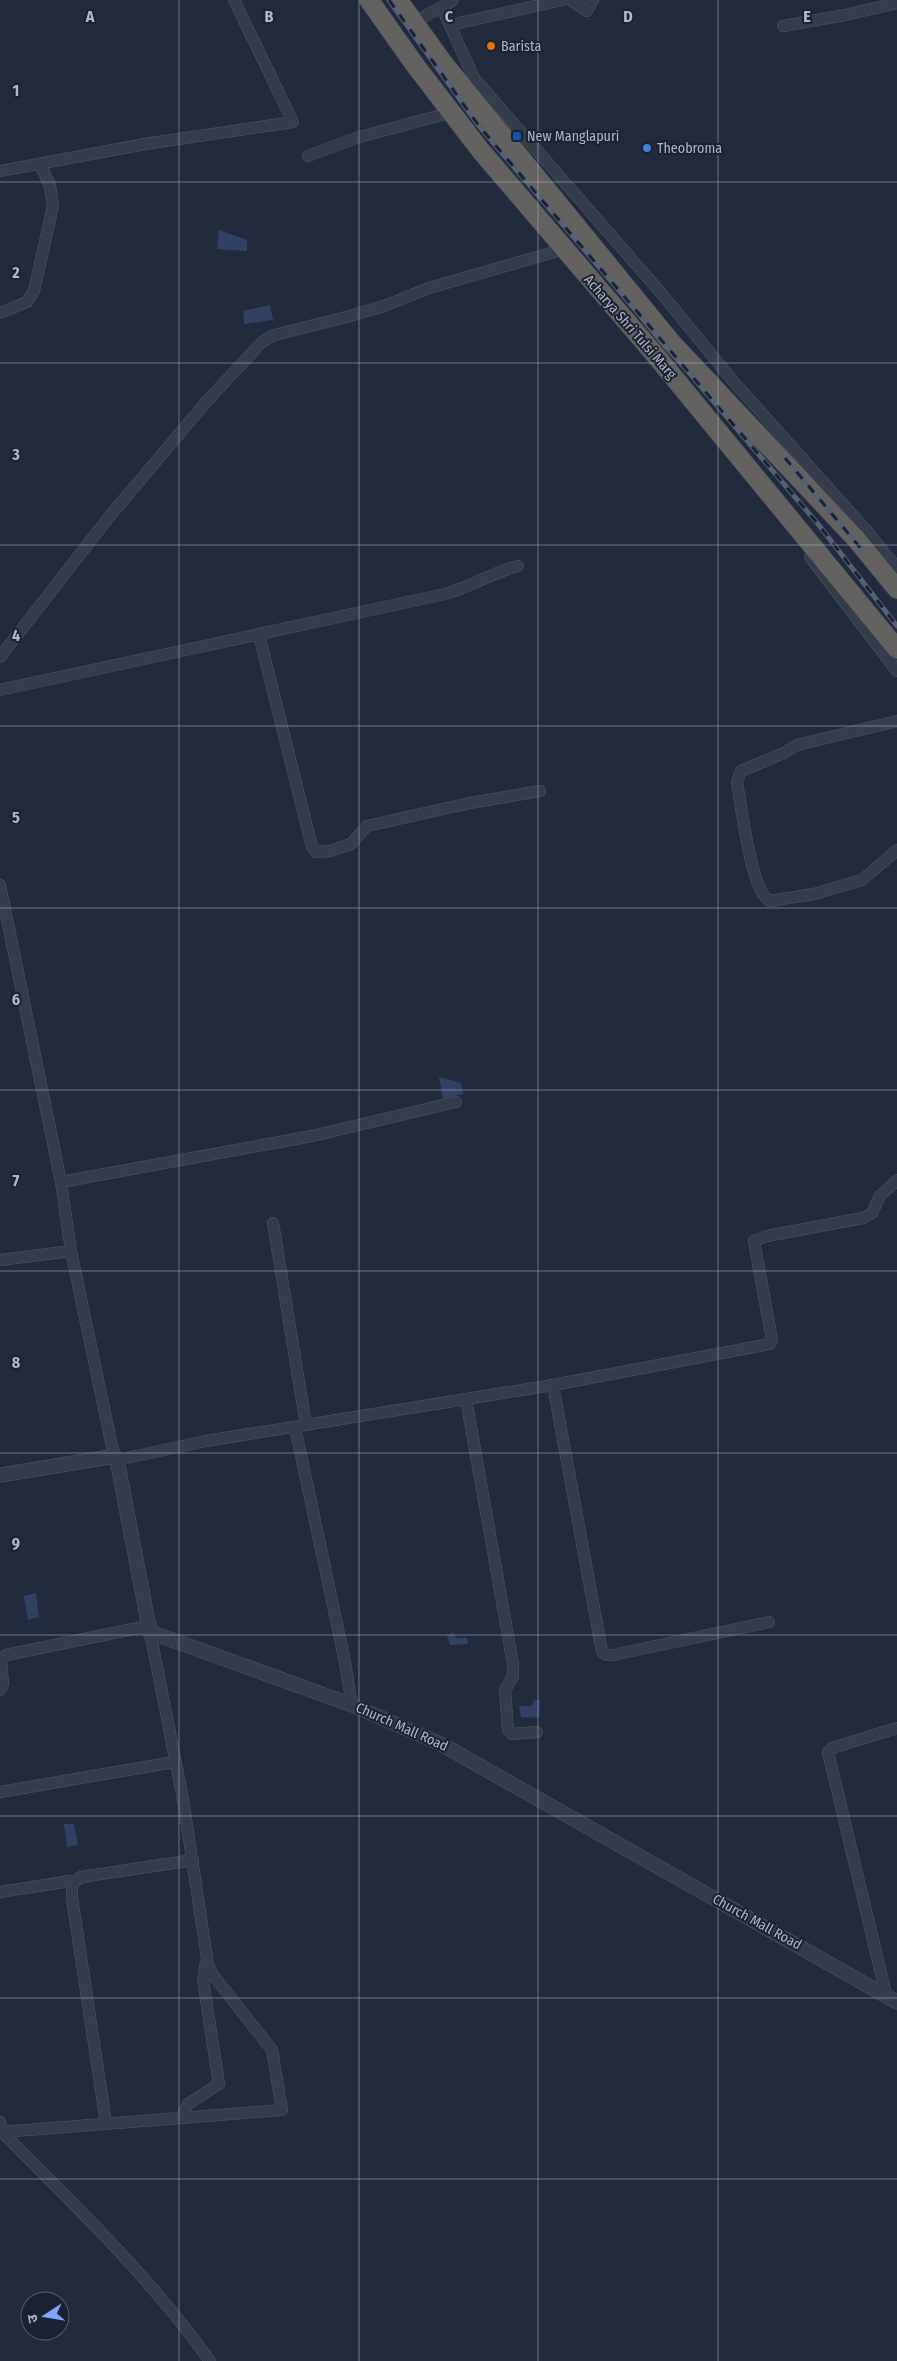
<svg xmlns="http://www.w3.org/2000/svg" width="897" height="2361" viewBox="0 0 897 2361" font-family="'Fira Sans Condensed','Noto Sans Devanagari',sans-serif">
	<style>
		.water { fill: #324264 }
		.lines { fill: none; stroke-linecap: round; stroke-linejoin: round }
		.minor-casing { stroke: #505868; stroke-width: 12 }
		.tertiary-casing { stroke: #505868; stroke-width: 15 }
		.trunk-casing { stroke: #404858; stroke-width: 20 }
		.minor { stroke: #353d4d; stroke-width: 11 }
		.tertiary { stroke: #353d4d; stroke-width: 14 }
		.trunk { stroke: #646260; stroke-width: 19 }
		.rail-casing { stroke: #576175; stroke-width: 5 }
		.rail { stroke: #1a2232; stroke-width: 3; stroke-dasharray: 9; stroke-linecap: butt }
		.grid { fill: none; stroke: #b1b8c9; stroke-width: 1; stroke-opacity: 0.55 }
		.food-dot { fill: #e8710a; stroke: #1a2232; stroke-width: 2 }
		.transit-dot { fill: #1a4fb4; stroke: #1a2232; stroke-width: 2 }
		.shop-dot { fill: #3f7fe0; stroke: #1a2232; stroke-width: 2 }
		.labels { text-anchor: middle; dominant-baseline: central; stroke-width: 4; stroke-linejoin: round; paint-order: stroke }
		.poi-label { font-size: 14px; fill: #b1b8c9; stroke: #1a2232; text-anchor: start }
		.street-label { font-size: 14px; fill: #b1b8c9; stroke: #1a2232 }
		.grid-label { font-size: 16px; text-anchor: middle; font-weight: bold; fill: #b1b8c9; stroke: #1a2232; stroke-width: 4; stroke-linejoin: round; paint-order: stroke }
	</style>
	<rect width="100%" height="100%" fill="#212b3d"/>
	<g class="water">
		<path d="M219,230l28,10v11l-30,-2z"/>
		<path d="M270,305l3,15 -29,4 -1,-13z"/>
		<path d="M439,1077l22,6 2,11 -20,5z"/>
		<path d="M36,1593l3,24 -11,3 -4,-24z"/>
		<path d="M453,1632l3,6h11l1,6 -18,1 -3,-9z"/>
		<path d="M534,1700h6l-1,18 -18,-1 -2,-11h13z"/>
		<path d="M64,1824h10l4,21 -11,2z"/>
	</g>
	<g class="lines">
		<defs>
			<g id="minor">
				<path d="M570,0l17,11 6,-11"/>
				<path d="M442,8l32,70 187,215 72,88 133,149 31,38"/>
				<path d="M415,24c12,-12 25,-14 38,-24"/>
				<path d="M450,25l112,-25"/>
				<path d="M783,26l62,-11 52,-12"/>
				<path d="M308,156l48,-18 89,-24"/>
				<path d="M0,171l145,-27 148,-22 -59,-122"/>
				<path d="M0,313l27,-11 7,-11 19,-85 -3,-20 -10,-22"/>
				<path d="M810,557l87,114"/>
				<path d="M259,635l53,212 4,5 14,-1 21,-7 16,-18 103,-23 70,-12"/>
				<path d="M0,657l109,-140 98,-116 55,-59 12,-7 72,-18 38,-11 45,-18 129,-37"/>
				<path d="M0,690l445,-96c26,-7 48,-22 73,-28"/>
				<path d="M897,721l-100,24 -13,8 -43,18 -4,11c4,22 14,111 33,119l44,-7 48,-14 35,-30"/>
				<path d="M0,885l61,297 10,69 43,205"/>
				<path d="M61,1182l251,-46 144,-34"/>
				<path d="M273,1223l33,202"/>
				<path d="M0,1260l71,-9"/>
				<path d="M553,1385l49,267 5,3h6l156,-33"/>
				<path d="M466,1399l47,265v12l-8,14 3,40 4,4 25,-2"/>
				<path d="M295,1427l49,230 8,48"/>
				<path d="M117,1460l89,-19 347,-56 217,-41 2,-4 -18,-99 13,-5 96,-18 9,-5 8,-17 17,-16"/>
				<path d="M150,1632l33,167 25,166 5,10 59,75 10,60 -101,8"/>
				<path d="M0,1690l3,-6 -2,-24 5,-5 142,-29"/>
				<path d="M0,1792l174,-30"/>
				<path d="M0,1892l70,-11"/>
				<path d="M886,1994l-58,-242 4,-4 65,-20"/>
				<path d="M0,2122l1,10 180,-14 7,-14 31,-20 -16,-104 3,-18"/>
				<path d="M106,2123l-34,-225v-14l9,-7 112,-17"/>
				<path d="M0,2130c73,73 150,147 210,231"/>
			</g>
			<path id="tertiary" d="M0,1475l115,-19 2,4 33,172 202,73 89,39 456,258"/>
			<g id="trunk">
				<path d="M369,0l46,65 66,86 176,206 240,292"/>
				<path d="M398,0l46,64 227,278 185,197 41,50"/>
			</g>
		</defs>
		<use href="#minor" class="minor-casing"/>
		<use href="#tertiary" class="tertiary-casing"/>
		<use href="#trunk" class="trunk-casing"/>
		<use href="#minor" class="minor"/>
		<use href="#tertiary" class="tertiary"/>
		<use href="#trunk" class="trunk"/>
		<defs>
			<g id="rail">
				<path d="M389,0l90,126 339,398 79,102"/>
				<path d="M785,458l78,93"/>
			</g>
		</defs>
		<use href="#rail" class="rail-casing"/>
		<use href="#rail" class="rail"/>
	</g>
	<path class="grid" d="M179,0v2361M359,0v2361M538,0v2361M718,0v2361M0,182h897M0,363h897M0,545h897M0,726h897M0,908h897M0,1090h897M0,1271h897M0,1453h897M0,1635h897M0,1816h897M0,1998h897M0,2179h897"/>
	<circle class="food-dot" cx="491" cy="46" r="5"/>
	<rect class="transit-dot" x="512" y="131" width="10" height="10" rx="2.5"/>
	<circle class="shop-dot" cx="647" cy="148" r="5"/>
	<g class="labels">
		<g class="poi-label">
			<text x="501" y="46">Barista</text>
			<text x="527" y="136">New Manglapuri</text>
			<text x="657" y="148">Theobroma</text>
		</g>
		<g class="street-label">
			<text transform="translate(630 327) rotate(49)">Acharya Shri Tulsi Marg</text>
			<text transform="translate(402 1727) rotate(24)">Church Mall Road</text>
			<text transform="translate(757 1922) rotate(29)">Church Mall Road</text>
		</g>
	</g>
	<g class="grid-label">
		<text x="90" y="22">A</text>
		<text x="269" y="22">B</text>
		<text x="449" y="22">C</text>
		<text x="628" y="22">D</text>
		<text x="807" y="22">E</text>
		<text x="16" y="96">1</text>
		<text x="16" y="278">2</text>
		<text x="16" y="460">3</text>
		<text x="16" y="641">4</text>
		<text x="16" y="823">5</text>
		<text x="16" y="1005">6</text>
		<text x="16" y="1186">7</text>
		<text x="16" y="1368">8</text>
		<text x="16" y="1549">9</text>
	</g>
	<g transform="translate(45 2316) rotate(258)"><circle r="24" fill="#1a2232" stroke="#565e6e"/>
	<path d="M0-4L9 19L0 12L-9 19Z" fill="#7fa6ff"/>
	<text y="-8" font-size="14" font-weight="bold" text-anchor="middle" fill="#b1b8c9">उ</text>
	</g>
</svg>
